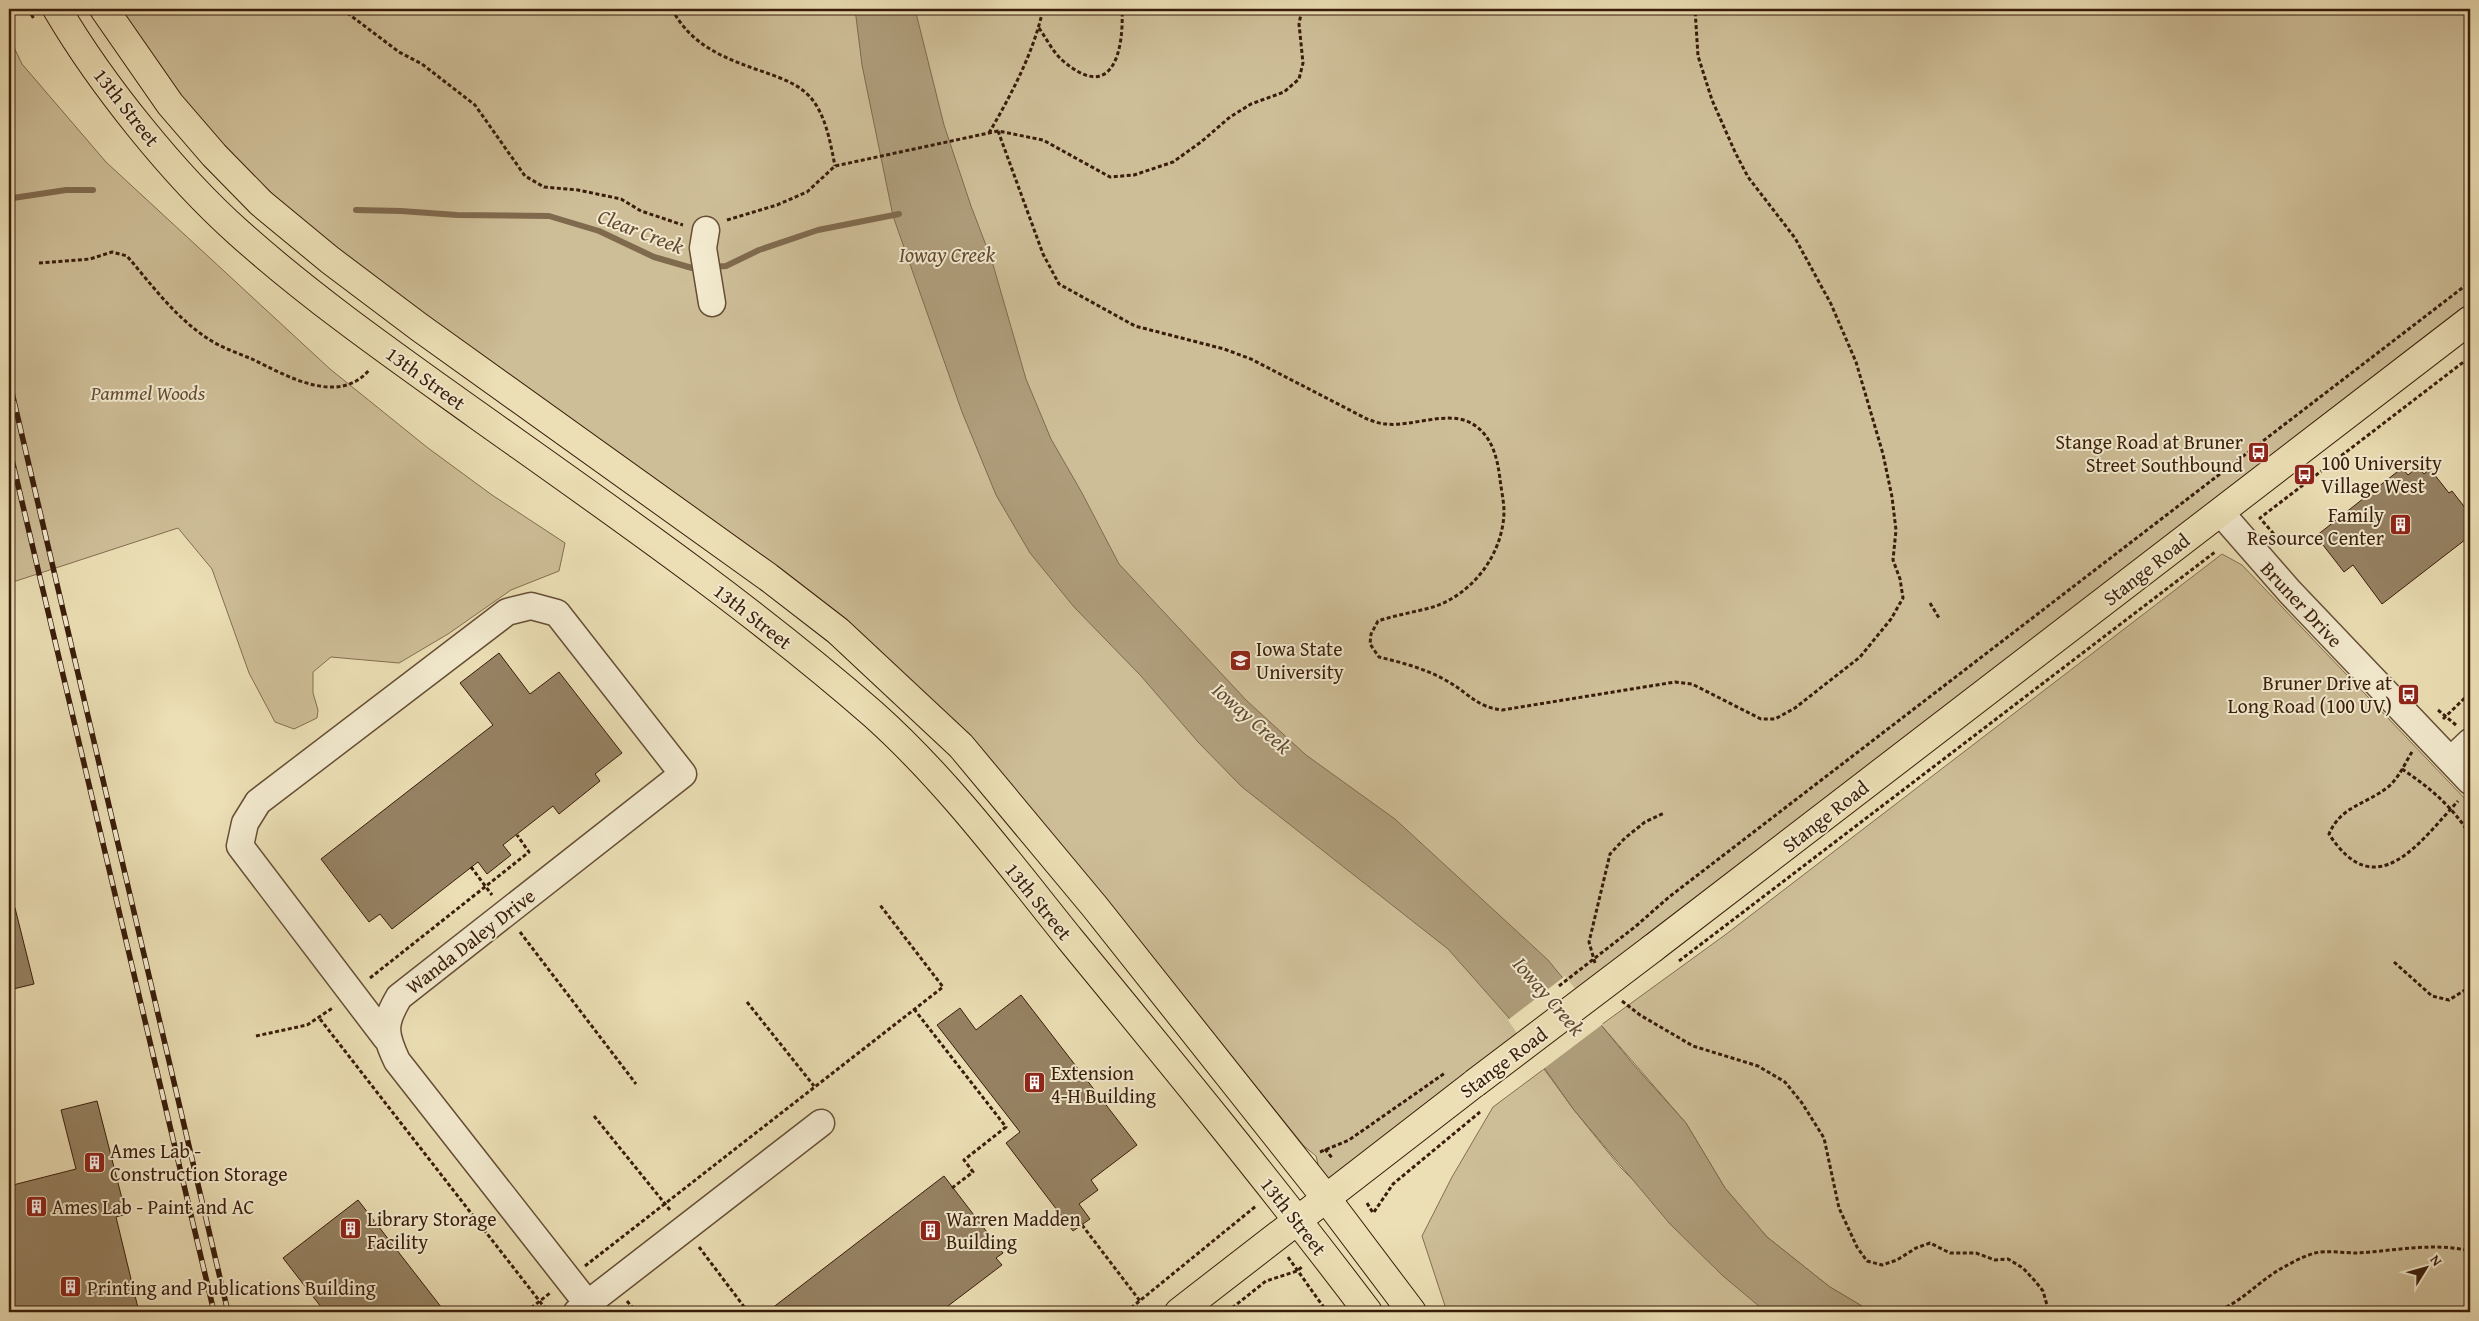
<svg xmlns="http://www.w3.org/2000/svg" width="2479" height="1321" viewBox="0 0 2479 1321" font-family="'Gentium Book Plus',serif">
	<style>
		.green { fill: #cebe98; stroke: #846e51 }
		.water { fill: #af9d7b; stroke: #806a4e }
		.pier { fill: #ecdfb5 }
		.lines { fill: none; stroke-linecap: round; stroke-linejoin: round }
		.stream { stroke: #806a4e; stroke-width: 6 }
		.building { fill: #968263; stroke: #391d0a }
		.minor-casing { stroke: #664e35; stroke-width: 29 }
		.major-casing { stroke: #391d0a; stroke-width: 30 }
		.path { stroke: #391d0a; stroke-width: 3; stroke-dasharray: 4 2.5; stroke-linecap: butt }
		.minor { stroke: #f3eacf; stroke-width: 26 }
		.major { stroke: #ecdfb5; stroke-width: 28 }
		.rail-casing { stroke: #391d0a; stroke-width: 5.5 }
		.rail { stroke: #f3eacf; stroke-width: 4; stroke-dasharray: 11; stroke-linecap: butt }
		.major-bridge-casing { stroke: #391d0a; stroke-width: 30; stroke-linecap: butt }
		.path-bridge { stroke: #391d0a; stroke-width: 3; stroke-dasharray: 4 2.5; stroke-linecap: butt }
		.major-bridge { stroke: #ecdfb5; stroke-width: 28 }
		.labels { text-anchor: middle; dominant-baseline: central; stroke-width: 4; stroke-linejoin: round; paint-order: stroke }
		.street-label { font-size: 20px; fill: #391d0a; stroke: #f3eacf }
		.park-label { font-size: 20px; font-style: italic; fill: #664d35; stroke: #f3eacf }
		.poi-label { font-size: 20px; fill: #391d0a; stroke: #f3eacf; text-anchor: start }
		.water-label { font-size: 21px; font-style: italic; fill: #624a32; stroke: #f3eacf }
	</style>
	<rect width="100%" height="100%" fill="#ecdfb5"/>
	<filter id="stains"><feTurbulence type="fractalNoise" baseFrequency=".004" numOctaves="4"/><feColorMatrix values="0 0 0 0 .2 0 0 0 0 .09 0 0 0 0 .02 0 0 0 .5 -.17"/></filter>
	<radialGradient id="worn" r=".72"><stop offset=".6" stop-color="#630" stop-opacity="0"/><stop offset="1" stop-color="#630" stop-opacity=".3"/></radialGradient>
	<g class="green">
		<path d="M116,9h2354v311l-1144,878 -10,-42 -12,-10 -267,-330 -64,-73 -58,-59 -60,-54c-113,-82 -226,-164 -339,-247 -97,-70 -197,-140 -282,-226 -45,-45 -81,-97 -118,-148z"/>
		<path d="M9,37l13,27 84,98 224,207 98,79 64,47 73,48 -6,28 -48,19 -63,44 -49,29 -68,-6 -18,15v21l5,17 -1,8 -23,11 -19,-7 -26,-49 -37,-104 -34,-41 -162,53 -7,-2z"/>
		<path d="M2470,552v45c-7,-13 -8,-32 0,-45z"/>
		<path d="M2222,554l20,11 228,239v508h-598l-42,-25 -63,-50 -42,-49 -39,-65 -85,-98 124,-90z"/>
		<path d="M1544,1069l30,41 46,57 146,145h-319l-25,-76 30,-59 41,-70z"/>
	</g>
	<path class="water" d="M855,9h60l29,116 27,81 21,55 34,118 25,60 31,54 37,71 128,137 59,54 89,64 153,141 85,104 53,59 39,65 42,49 63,50 42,25h-106l-43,-36 -53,-52 -96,-114 -65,-92 -61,-69 -206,-162 -44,-45 -57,-66 -67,-69 -44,-54 -34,-58 -34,-83 -69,-196 -31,-151z"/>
	<path class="pier" d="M1565,976l38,48 -61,46 -34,-50z"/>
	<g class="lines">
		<g class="stream">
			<path d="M13,198l53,-8h27"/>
			<path d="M356,210l45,1 56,4 92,1 50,15 55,26 38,11 8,-1"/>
			<path d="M713,267l13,-1 33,-16 59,-20 81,-16"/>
		</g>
	</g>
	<g class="building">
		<path d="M2418,467l6,7 6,-5 19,24 3,-2 18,23v22l-88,68 -29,-39 -9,7 -28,-36 86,-68 6,7z"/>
		<path d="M499,653l31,41 29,-22 63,81 -27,21 5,7 -41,33 -6,-8 -50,39 8,10 -24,19 -9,-12 -86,67 -12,-15 -11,8 -48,-63 172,-134 -33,-42z"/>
		<path d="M15,908l19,76 -25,6v-81z"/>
		<path d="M1021,995l116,150 -46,35 7,10 -19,14 11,15 -17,12 -67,-88 14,-11 -83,-107 23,-17 16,22z"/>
		<path d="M97,1101l29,113 -10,3 23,95h-130v-126l67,-17 -15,-59z"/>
		<path d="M944,1176l59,77 -7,5 6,7 -62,47h-173z"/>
		<path d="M358,1200l87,112h-120l-42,-54z"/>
	</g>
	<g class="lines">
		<defs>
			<g id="minor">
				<path d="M706,230l-3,18 9,55"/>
				<path d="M2220,512l70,80 180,189"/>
				<path d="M2451,760l19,-18"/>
				<path d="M386,1038l-146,-192 5,-23 13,-21 249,-190 24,-6 26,7 126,161 -284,223c-16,27 -15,36 -2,64l197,251"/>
				<path d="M577,1312l244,-189"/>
			</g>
			<g id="major">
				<path d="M57,9c44,75 117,166 182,224 75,67 157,124 238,182 135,96 271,190 396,299 74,66 135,148 197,225 101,123 202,246 298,373"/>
				<path d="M104,9l66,95 44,51 47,48 69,57 89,67 349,250 70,54 123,115 134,161 231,291 86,114"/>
				<path d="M1653,948l817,-628"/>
				<path d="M1179,1312l296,-229"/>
			</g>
		</defs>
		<use href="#minor" class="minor-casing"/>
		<use href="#major" class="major-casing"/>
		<g class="path">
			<path d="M28,9l6,10"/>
			<path d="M342,9l57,43 23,12 53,41 50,71 19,11 34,3 43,9 20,12 42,14"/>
			<path d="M672,9c19,37 54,50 92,63 14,5 29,10 41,20 20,17 25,49 30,74"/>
			<path d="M1039,28c7,10 14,24 23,32 50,44 62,-8 60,-51"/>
			<path d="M998,131l45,123 16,30 76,42 89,23 27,10 116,60c6,2 13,5 19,5 24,3 60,-13 83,-2 22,11 28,33 31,57 1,10 4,22 4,33 -1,42 -31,82 -71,95 -18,5 -37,8 -55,14l-7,13 -1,10 9,13c25,6 51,13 73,27 19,12 26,23 50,26l173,-28 17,2 69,35h14l20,-11 65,-51 31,-38 12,-21 -3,-19 -7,-19 3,-30 -4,-33 -9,-43 -27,-92 -25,-58 -36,-66 -47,-61 -13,-25 -23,-52 -14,-44 -3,-47"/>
			<path d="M989,133c22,-38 45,-81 54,-124"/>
			<path d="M727,220l50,-15 30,-13 28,-26 163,-35 45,9 67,37 24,-2 39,-13 28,-20 29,-25 21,-13 33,-12 15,-13 4,-16 -4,-39 3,-15"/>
			<path d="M39,263l51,-4 22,-7 15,4c24,28 48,61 80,82 13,9 30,15 45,21 35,17 87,48 118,10"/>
			<path d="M2278,539l-18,-21 210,-161"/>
			<path d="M1930,603l9,15"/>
			<path d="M2438,710l18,15"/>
			<path d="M2443,719l27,-26"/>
			<path d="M2412,752c-7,11 -13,26 -24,35 -23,18 -47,19 -59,47 47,73 91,8 129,-33"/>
			<path d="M2402,769c27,18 51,38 68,66"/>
			<path d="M471,867l21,28"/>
			<path d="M1636,926l33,-29 801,-615"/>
			<path d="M520,932l116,152"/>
			<path d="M1679,961l536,-409"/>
			<path d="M2394,962l38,34 17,4 16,-10 5,-8"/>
			<path d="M1595,963l-6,-21 21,-88 15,-16 20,-16 19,-9"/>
			<path d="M370,978l159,-126 -12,-17"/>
			<path d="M1622,1001l18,14 53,31 65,20 27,16 17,21 22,35 15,70 18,39 10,14 15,4 15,-5 19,-12 14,-5 20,10h26l19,7 13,-1 15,9 12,13 8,10 6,21"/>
			<path d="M747,1002l67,84"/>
			<path d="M914,1009l92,118 -42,33 9,12 -21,16"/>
			<path d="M320,1019l228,293"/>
			<path d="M256,1036l51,-11 27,-18"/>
			<path d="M594,1116l76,94"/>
			<path d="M1325,1149l8,10"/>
			<path d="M1320,1152l29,-12 96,-67"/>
			<path d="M1367,1203l6,10"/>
			<path d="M1374,1212l19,-28 87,-72"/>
			<path d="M1082,1225l58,76"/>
			<path d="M699,1247l49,65"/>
			<path d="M1288,1257l39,55"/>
			<path d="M585,1266l358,-279 -63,-82"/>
			<path d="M627,1301l9,11"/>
			<path d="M526,1312l24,-19"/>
			<path d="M1126,1312l130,-106"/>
			<path d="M1227,1312l39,-31 31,-10 6,-5"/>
			<path d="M2214,1312c27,-8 45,-32 70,-45 9,-5 20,-11 31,-14 12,-3 29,0 42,0 37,-2 76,-11 113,-2"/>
		</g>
		<use href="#minor" class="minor"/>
		<use href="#major" class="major"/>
		<defs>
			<g id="rail">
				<path d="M9,380l219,932"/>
				<path d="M9,447l205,865"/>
			</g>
		</defs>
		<use href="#rail" class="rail-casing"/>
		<use href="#rail" class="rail"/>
		<defs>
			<path id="major-bridge" d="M1475,1083l178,-135"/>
		</defs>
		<use href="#major-bridge" class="major-bridge-casing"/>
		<path class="path-bridge" d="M1559,986l77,-60"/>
		<use href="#major-bridge" class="major-bridge"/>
	</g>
	<defs>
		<symbol id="bus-square" viewBox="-11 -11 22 22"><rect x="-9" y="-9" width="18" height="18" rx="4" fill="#8f2418" stroke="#f3eacf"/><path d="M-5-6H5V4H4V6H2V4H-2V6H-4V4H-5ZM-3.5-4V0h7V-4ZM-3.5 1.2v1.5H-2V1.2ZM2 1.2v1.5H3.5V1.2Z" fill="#fff"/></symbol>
		<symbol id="building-square" viewBox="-11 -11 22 22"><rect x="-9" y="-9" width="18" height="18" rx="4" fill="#8f2418" stroke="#f3eacf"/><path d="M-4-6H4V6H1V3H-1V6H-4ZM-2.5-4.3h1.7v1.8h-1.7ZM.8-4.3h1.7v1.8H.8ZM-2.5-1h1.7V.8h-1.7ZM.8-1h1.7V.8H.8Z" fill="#fff"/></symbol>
		<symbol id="university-square" viewBox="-11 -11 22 22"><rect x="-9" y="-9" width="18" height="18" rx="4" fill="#8f2418" stroke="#f3eacf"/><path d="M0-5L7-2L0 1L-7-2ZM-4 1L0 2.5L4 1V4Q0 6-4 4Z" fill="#fff"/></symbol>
	</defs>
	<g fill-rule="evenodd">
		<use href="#bus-square" x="2246" y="440" width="25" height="25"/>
		<use href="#bus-square" x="2292" y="462" width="25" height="25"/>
		<use href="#building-square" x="2388" y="512" width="25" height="25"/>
		<use href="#university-square" x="1228" y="648" width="25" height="25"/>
		<use href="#bus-square" x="2396" y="682" width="25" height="25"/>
		<use href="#building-square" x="1022" y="1070" width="25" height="25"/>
		<use href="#building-square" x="82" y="1150" width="25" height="25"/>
		<use href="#building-square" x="24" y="1194" width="25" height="25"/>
		<use href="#building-square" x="338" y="1216" width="25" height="25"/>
		<use href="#building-square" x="918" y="1218" width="25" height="25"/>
		<use href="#building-square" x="58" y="1274" width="25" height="25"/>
	</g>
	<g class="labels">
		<g class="street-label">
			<text transform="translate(127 107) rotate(52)">13th Street</text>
			<text transform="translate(426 378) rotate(36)">13th Street</text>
			<text transform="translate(2146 569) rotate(-38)">Stange Road</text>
			<text transform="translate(2302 604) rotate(47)">Bruner Drive</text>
			<text transform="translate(753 616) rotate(38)">13th Street</text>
			<text transform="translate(1825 816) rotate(-38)">Stange Road</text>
			<text transform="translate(1039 901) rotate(51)">13th Street</text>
			<text transform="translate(470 941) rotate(-38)">Wanda Daley Drive</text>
			<text transform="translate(1503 1062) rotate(-37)">Stange Road</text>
			<text transform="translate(1294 1216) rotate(52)">13th Street</text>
		</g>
		<g class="park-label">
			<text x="148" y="392">Pammel Woods</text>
		</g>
		<g class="poi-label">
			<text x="2243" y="441" text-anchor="end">Stange Road at Bruner<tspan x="2243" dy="23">Street Southbound</tspan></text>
			<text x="2321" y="462">100 University<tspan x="2321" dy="23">Village West</tspan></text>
			<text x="2384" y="514" text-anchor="end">Family<tspan x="2384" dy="23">Resource Center</tspan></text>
			<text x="1256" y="648">Iowa State<tspan x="1256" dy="23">University</tspan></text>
			<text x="2392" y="682" text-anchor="end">Bruner Drive at<tspan x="2392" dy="23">Long Road (100 UV)</tspan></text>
			<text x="1051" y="1072">Extension<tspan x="1051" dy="23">4-H Building</tspan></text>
			<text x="110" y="1150">Ames Lab -<tspan x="110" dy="23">Construction Storage</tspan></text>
			<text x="52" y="1206">Ames Lab - Paint and AC</text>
			<text x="367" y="1218">Library Storage<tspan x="367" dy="23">Facility</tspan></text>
			<text x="946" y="1218">Warren Madden<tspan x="946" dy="23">Building</tspan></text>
			<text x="87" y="1287">Printing and Publications Building</text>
		</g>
		<g class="water-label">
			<text transform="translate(641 231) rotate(21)">Clear Creek</text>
			<text x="947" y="254">Ioway Creek</text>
			<text transform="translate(1252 718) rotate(41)">Ioway Creek</text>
			<text transform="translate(1549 996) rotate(49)">Ioway Creek</text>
		</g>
	</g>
	<rect width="2479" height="1321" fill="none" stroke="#ecdfb5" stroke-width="30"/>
	<rect x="10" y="10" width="2459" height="1301" fill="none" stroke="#391d0a" stroke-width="2.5"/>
	<rect x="15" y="15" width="2449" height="1291" fill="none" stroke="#391d0a"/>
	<g transform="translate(2426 1268) rotate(53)" stroke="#f3eacf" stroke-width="4" paint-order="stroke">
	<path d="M0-4L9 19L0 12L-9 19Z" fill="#391d0a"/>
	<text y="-8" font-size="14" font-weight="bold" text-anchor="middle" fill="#391d0a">N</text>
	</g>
	<rect width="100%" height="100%" filter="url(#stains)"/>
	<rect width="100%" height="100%" fill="url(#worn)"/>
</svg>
